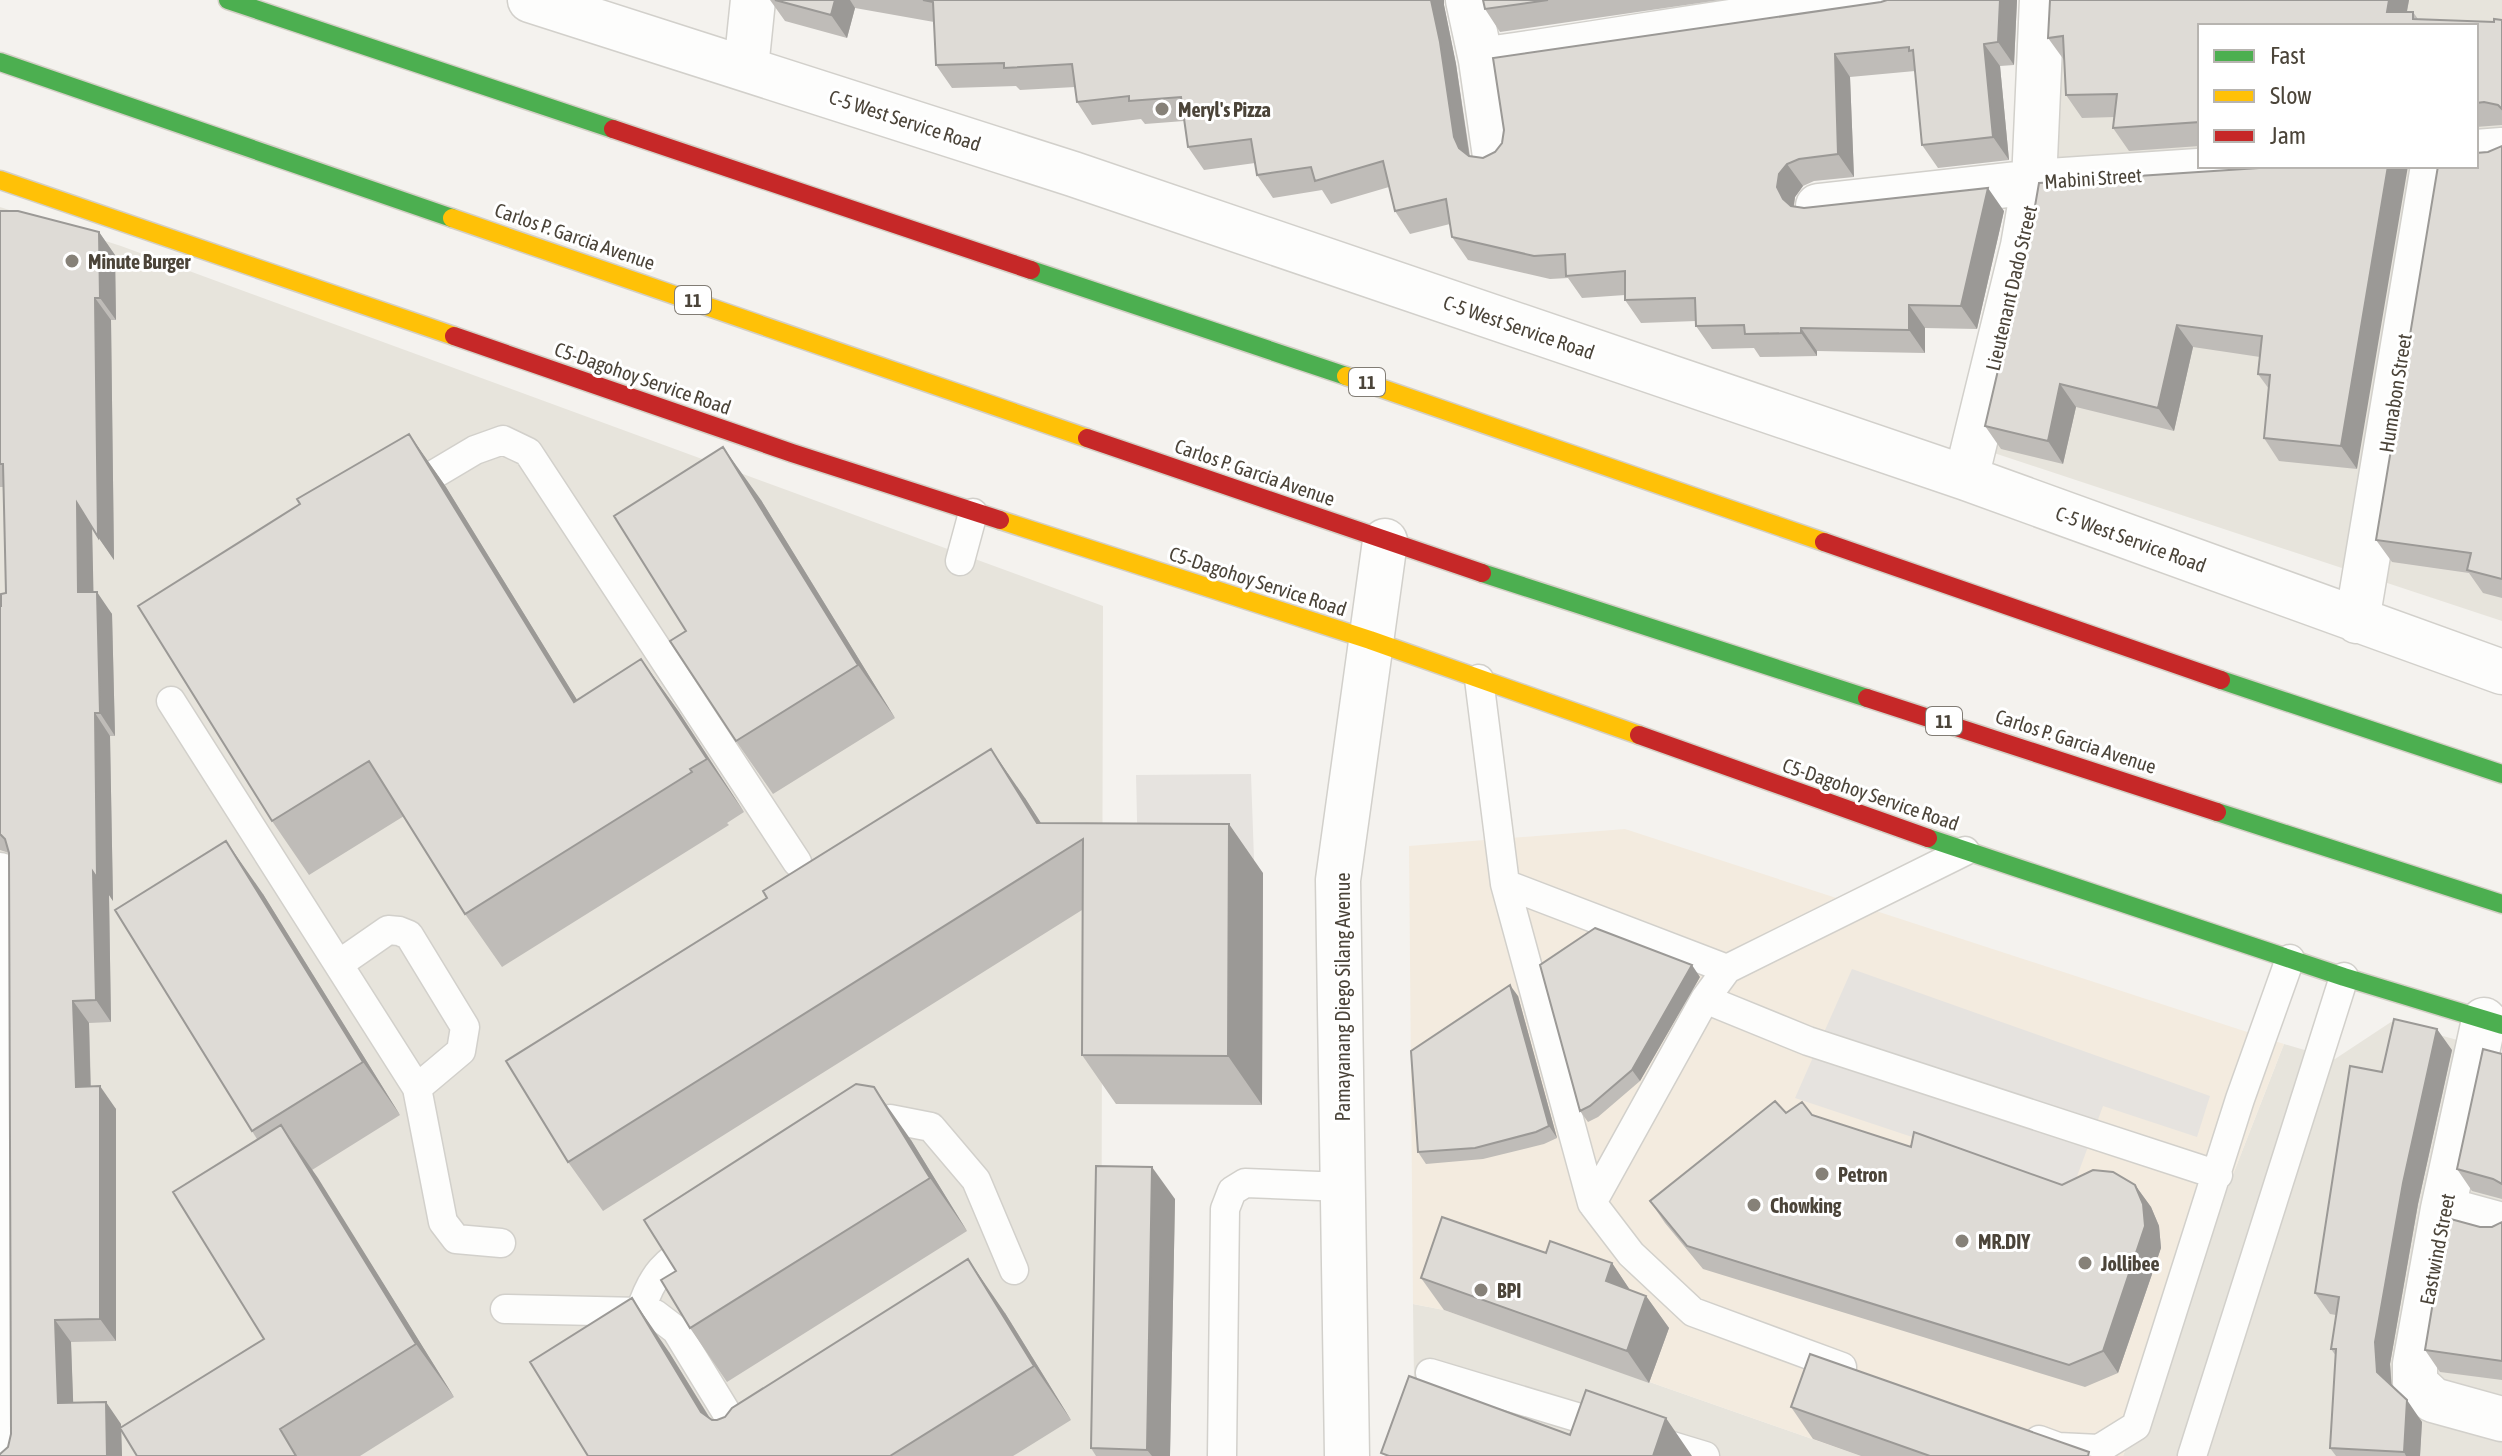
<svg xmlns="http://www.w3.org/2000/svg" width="2502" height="1456" viewBox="0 0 2502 1456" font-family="'Asap Condensed',sans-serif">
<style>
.residential{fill:#e7e4dc;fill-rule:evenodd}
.commercial{fill:#f3ebdf}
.parking{fill:#e6e3df}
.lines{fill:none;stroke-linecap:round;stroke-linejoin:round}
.lane-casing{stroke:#d2d0cb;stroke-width:31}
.street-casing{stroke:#d2d0cb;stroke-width:47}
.fast-casing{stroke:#d3cfc5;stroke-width:21}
.slow-casing{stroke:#d3cfc5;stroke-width:21}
.jam-casing{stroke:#d3cfc5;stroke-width:21}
.lane{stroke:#fdfdfc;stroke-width:28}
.street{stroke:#fdfdfc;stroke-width:44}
.fast{stroke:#4caf50;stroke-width:18}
.slow{stroke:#ffc107;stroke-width:18}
.jam{stroke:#c62828;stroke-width:18}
.wall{fill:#bfbcb8}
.shaded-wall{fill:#9b9996}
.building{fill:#dedbd6;stroke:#9b9996;stroke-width:2}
.poi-dot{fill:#868178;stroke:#fff;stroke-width:3}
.labels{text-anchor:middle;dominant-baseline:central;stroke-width:6;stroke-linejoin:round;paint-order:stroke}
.shield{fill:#fff;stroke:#817c74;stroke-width:2}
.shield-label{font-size:18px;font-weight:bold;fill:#4b4439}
.poi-label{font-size:20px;font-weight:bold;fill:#4b4439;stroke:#fff;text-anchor:start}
.street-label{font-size:20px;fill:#4b4439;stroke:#fff}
</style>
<rect width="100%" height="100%" fill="#f4f2ee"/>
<path class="residential" d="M2038,0h464v621l-520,-172zM2200,26h276v140h-276z
M0,207l121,39 982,360 -2,850h-1101z
M2391,1022l111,30v404h-379l161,-412 51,15z
M1413,1304l31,6 417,146h-446z"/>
<path class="commercial" d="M1625,829l659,215 -161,412h-262l-417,-146 -31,-6 -4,-458z"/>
<path class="parking" d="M1251,774l3,86 -116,3 -2,-88z
M1852,969l358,127 -13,41 -94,-31 -31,84 -277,-92z"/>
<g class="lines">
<g class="lane-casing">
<path id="lane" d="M406,491l69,-41 28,-10 25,12 269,410
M960,561l13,-48
M1479,679l26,205 222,85
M171,701l246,387 26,134 13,17 45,4
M1965,851l-238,118 -22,30 103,42 410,134
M1505,884l87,319 39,51 62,58 149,55
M339,964l49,-34 11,1 10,4 56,92 -4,24 -44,37
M865,1135l25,-16 41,8 45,53 38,90
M1592,1203l113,-204
M505,1309l135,3 15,2 21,16 77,126
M640,1312c14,-43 26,-49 62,-73
M1430,1373l183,55
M1652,1440l53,16
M2039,1440l19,7 41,2 37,-23 104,-327 50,-140
M1222,1456l3,-247 7,-18 13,-8 98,4
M2192,1456l152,-479"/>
</g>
<g class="street-casing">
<path id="street" d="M530,0l543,174 893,304 536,194
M1468,0l13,60 14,96
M1481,60c138,-19 275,-45 413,-60
M746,68l7,-68
M2476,152l26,-2
M1818,206l216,-24 239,-16
M1966,478l57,-232 11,-64 8,-182
M2357,621l76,-455
M0,875l2,581
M2484,1020l-41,189 -28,155v19l18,17 69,19
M2443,1209l59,16
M1347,1456l-9,-576 47,-339"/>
</g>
<g class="fast-casing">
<path id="fast" d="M228,0l385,129
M0,62l452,156
M1031,270l315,106
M1482,573l385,125
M2221,680l281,94
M2217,812l285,92
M1928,838l416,139 158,48"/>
</g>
<g class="slow-casing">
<path id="slow" d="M0,180l454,156
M452,218l635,220
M1346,376l478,166
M1000,520l370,120 269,95"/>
</g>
<g class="jam-casing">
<path id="jam" d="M613,129l418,141
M454,336l338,117 208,67
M1087,438l395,135
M1824,542l397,138
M1867,698l350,114
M1639,735l289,103"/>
</g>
<use href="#lane" class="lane"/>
<use href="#street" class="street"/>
<use href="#fast" class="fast"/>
<use href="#slow" class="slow"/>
<use href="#jam" class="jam"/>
</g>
<path class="wall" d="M770,0h674v5l12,59 14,92 13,2 404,-158h130l-3,65 -14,1 9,94 -71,8 -16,-23 -7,-74 -65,6 4,100 -40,4 -11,5 -8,11 -1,9 10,2 200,3 -27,118 -52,-1v25l-108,-2v5l-57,1 -6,-9 -42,1 -16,-23v-5l-55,2 -16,-23v-5l-43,3 -14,-20 -18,1 -82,-19 -16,-23 -2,-13 -40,10 -15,-23 -6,-24 -58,17 -9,-14 -49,8 -16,-23 -2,-12 -51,7 -16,-23 -4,-26 -39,3 -4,-5 -49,6 -15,-23 -2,-15 -55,3 -4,-4 -64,2 -16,-23 -2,-43 -79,-14 -8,30 -62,-17z
M1483,0h237l-220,32 -15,-23z
M2050,0h359l-2,12h6l5,7 76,3 8,-2v105l-26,2v-101h-276v120l-71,5 -16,-23 2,-11 -33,1 -16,-23 -2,-35 -16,-22z
M2502,146v452l-19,-5 -14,-20 -77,-11 -16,-22 112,-388z
M2259,168l98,301 -78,-8 -15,-23 5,-49 -11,-15 2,-17 -67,-10 -19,84 -98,-24 -13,57 -62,-15 -16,-23 122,-244z
M0,211l99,21 16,23 1,65h-5l3,240 -22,-32 1,64 19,22 3,122h-5l3,165 -4,-6 2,127 -22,1 2,64 25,22v232l-45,1 2,61 48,21v3l143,-88 -7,-200 -5,-8 11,-237 137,221 -88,55 142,227 -94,59h-223l-16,-26 1,26h-122l8,-9 3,-13 -2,-581 -9,-3v-244h1l5,-13 -2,-106h-4z
M409,434l37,53 131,213 64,-41 38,53 65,100 -17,11 2,2 -227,142 -37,-53 -61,-98 -95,59 -37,-54 28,-317z
M761,500l134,218 -122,76 -37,-53 -50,-110z
M1025,798l16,25 222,50 -1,232 -146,-1 -34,-49v-145l-479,301 -35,-49 199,-264z
M1700,977l-60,104 -42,36 -10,5 -8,-11z
M1518,996l39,142 -13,6 -61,15 -57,5 -8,-12z
M2452,1050l-34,154 -28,160 2,22 30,36 -2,34h-84l-6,-8 6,-92 -5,-7 5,-34 -6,-1 -15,-21 67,-221z
M2502,1054v145l-30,-8 -15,-22z
M1786,1113l26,2 99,32 151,38h73l16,22 8,19 2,22 -43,125 -33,14 -382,-118 -38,-46 -15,-22z
M911,1140l56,91 -240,151 -37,-54z
M1175,1199l-5,257h-74l-5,-8z
M2502,1222v158l-62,-8 -15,-22 55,-123h12z
M1612,1263l18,27 16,6 23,32 -20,55 -205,-73 -23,-32z
M1005,1313l66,107 -58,36h-425l81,-104 41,66 2,2h5z
M1791,1407l301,49h-231l-48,-17z"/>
<path class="shaded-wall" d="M835,0h15l5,8 -8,30 -16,-23z
M1431,0h13v5l12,59 14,96 -11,-12 -5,-11z
M2000,0h17l-3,65 -16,-23z
M2389,0h20l-5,26 -17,-14z
M1984,44l16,22 9,94 -16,-23z
M1835,54l15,23 4,100 -16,-23z
M1787,164l16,22 -8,11 -2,13 -10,-11 -6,-12 2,-13z
M2388,166h20l-51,303 -16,-23z
M1988,188l16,23 -27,118 -16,-23z
M99,232l16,23 1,65 -16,-22z
M95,298l16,22 3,240 -16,-23z
M1909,305l16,23v25l-16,-23z
M2177,325l16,22 -19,84 -16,-23z
M1801,328l16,23v5l-16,-23z
M2060,384l16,23 -13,57 -15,-23z
M409,434l37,53 165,268 -37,-53z
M723,447l38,53 134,218 -37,-53z
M77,503l15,22 2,90 -16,-23z
M97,592l15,22 3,122 -15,-23z
M641,659l38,53 65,100 -37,-53z
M95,713l15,23 3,165 -4,-6 2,127 -15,-22 -3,-128z
M991,749l34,49 35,55 -23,-30z
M1229,824l34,49 -1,232 -34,-49z
M226,841l37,53 137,221 -37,-53z
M1692,965l8,12 -60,104 -8,-11z
M1510,985l8,11 39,142 -8,-12z
M73,1001l16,22 2,86 -15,-22z
M2437,1029l15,21 -34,154 -28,160 2,29 -15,-21 -2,-30 28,-159z
M100,1086l16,23v232l-16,-22z
M874,1087l37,53 56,91 -37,-53z
M281,1125l37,53 136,219 -38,-53z
M1152,1167l23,32 -5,257h-18l-5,-6z
M2135,1185l16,22 8,19 2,22 -43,125 -15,-22z
M968,1259l37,54 66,107 -37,-54z
M1612,1263l22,33 -28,-15z
M1646,1296l23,32 -20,55 -22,-32z
M632,1298l37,54 64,104 -32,-44z
M55,1320l16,22 3,83 -16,-22z
M2407,1400l15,22 -2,34h-14l-2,-4z
M106,1402l15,22 1,32h-15z
M1666,1418l26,38h-39z"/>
<path class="building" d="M775,0h60l-4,15z
M923,0h508l9,42 14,95 5,11 10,8 14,2 12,-6 7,-9 2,-13 -11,-72 388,-56 6,-2h113l-2,42 -14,2 9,93 -71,8 -9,-95 -4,1v-4l-74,7 3,100 -39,5 -12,5 -8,10 -2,13 6,12 8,7 13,2 184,-20 -27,118 -52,-1v25l-108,-2v5l-56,1 -1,-9 -48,1 -1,-28 -70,2v-29l-59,5 -1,-22 -31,2 -82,-19 -6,-38 -51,12 -12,-50 -68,20 -4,-14 -54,8 -6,-36 -63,8 -7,-50 -52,4v-5l-52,6 -5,-38 -68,4v-5l-68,2 -3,-63z
M1483,0h65l-63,9z
M2050,0h339l-2,12h26v7l81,3v-3l8,1v89l-4,-4 -14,-3 -8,1v-77h-276v96l-87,6 4,-34 -51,1 -3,-59 -15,2z
M2502,146v433l-35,-9 4,-17 -95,-13 62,-374h38v-13l12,-1z
M2265,166h123l-47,280 -77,-8 6,-63 -12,-1 4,-38 -85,-11 -19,83 -98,-24 -12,57 -63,-15 46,-197 8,-46 50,-3 18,2 1,-4 151,-10z
M0,211h18l81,21 1,66h-5l3,239 -21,-34 1,89h19l3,121h-5l2,165 -4,-6 3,128 -23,1 3,86 24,-1v233l-45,1 3,83 48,-1 1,54h-107v-2l8,-7 3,-13 -2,-581 -4,-14 -5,-5v-228h1v-12l5,-1 -3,-129h-3z
M409,434l165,268 67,-43 66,100 -17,10 2,3 -227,142 -96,-153 -97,60 -134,-215 162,-102 -3,-5z
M723,447l135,218 -122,76 -66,-100 16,-10 -72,-115z
M991,749l46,74 192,1 -1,232 -146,-1 1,-216 -515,323 -62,-101 261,-163 -4,-7z
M226,841l137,221 -111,69 -137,-221z
M1595,928l97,37 -60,105 -42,36 -10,5 -40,-146z
M1510,985l39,141 -13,6 -61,16 -57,4 -7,-101z
M2394,1019l43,10 -34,154 -28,159 2,30 30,28 -3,52 -74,-4 6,-99h-5l8,-52 -24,-4 35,-227 32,6z
M2483,1049l19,5v130l-9,-5 -36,-10z
M856,1084l18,3 56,91 -240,150 -29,-48 15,-9 -32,-51z
M1775,1101l11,12 16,-11 10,13 99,32 3,-15 148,53 31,-15 20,2 22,13 8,19 2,22 -42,125 -34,14 -382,-119 -37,-45z
M281,1125l135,219 -136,85 16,27h-159l-17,-28 144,-89 -91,-147z
M1096,1166l56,1 -5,283 -56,-2z
M1442,1217l104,36 4,-12 62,22 -6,18 40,15 -19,55 -206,-73z
M2447,1218l33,9h12l10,-5v139l-77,-11z
M968,1259l66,107 -144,90h-302l-58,-94 102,-64 69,114 11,8h5l8,-3 7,-9z
M1810,1354l279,98 -1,4h-158l-139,-49z
M1409,1376l161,59 16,-45 80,28 -13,38h-264l-8,-3z"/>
<g class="poi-dot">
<circle cx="1162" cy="109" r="8"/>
<circle cx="72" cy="261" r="8"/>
<circle cx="1822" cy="1174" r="8"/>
<circle cx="1754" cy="1205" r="8"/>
<circle cx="1962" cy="1241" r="8"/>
<circle cx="2085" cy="1263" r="8"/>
<circle cx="1481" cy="1290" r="8"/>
</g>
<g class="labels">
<g class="shield">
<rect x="675" y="286" width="36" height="28" rx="6"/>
<rect x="1349" y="368" width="36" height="28" rx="6"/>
<rect x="1926" y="707" width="36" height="28" rx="6"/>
</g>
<g class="shield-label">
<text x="693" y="300">11</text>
<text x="1367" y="382">11</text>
<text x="1944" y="721">11</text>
</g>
<g class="poi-label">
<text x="1178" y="109">Meryl's Pizza</text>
<text x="88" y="261">Minute Burger</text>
<text x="1838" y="1174">Petron</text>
<text x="1770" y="1205">Chowking</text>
<text x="1978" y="1241">MR.DIY</text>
<text x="2101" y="1263">Jollibee</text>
<text x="1497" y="1290">BPI</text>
</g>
<g class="street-label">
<text transform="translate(905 120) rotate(18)">C-5 West Service Road</text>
<text transform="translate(2093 178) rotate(-4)">Mabini Street</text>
<text transform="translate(575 236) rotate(19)">Carlos P. Garcia Avenue</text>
<text transform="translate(2011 288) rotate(-77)">Lieutenant Dado Street</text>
<text transform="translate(1519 327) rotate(19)">C-5 West Service Road</text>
<text transform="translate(643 378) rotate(19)">C5-Dagohoy Service Road</text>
<text transform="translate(2395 393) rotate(-81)">Humabon Street</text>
<text transform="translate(1255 472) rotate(19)">Carlos P. Garcia Avenue</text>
<text transform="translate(2131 539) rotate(20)">C-5 West Service Road</text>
<text transform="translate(1258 581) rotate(18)">C5-Dagohoy Service Road</text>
<text transform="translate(2076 741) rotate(18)">Carlos P. Garcia Avenue</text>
<text transform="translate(1871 794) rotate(19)">C5-Dagohoy Service Road</text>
<text transform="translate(1342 997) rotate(-90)">Pamayanang Diego Silang Avenue</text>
<text transform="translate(2437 1249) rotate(-79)">Eastwind Street</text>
</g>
</g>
<rect x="2198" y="24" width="280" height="144" fill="#ffffff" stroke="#b7b4b0" stroke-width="2"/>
<rect x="2214" y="50" width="40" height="12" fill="#4caf50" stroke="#b7b4b0" stroke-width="2"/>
<text x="2270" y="64" font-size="24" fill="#4b4439">Fast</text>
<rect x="2214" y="90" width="40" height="12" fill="#ffc107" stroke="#b7b4b0" stroke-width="2"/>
<text x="2270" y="104" font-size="24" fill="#4b4439">Slow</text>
<rect x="2214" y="130" width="40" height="12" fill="#c62828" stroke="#b7b4b0" stroke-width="2"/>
<text x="2270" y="144" font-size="24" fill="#4b4439">Jam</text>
</svg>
